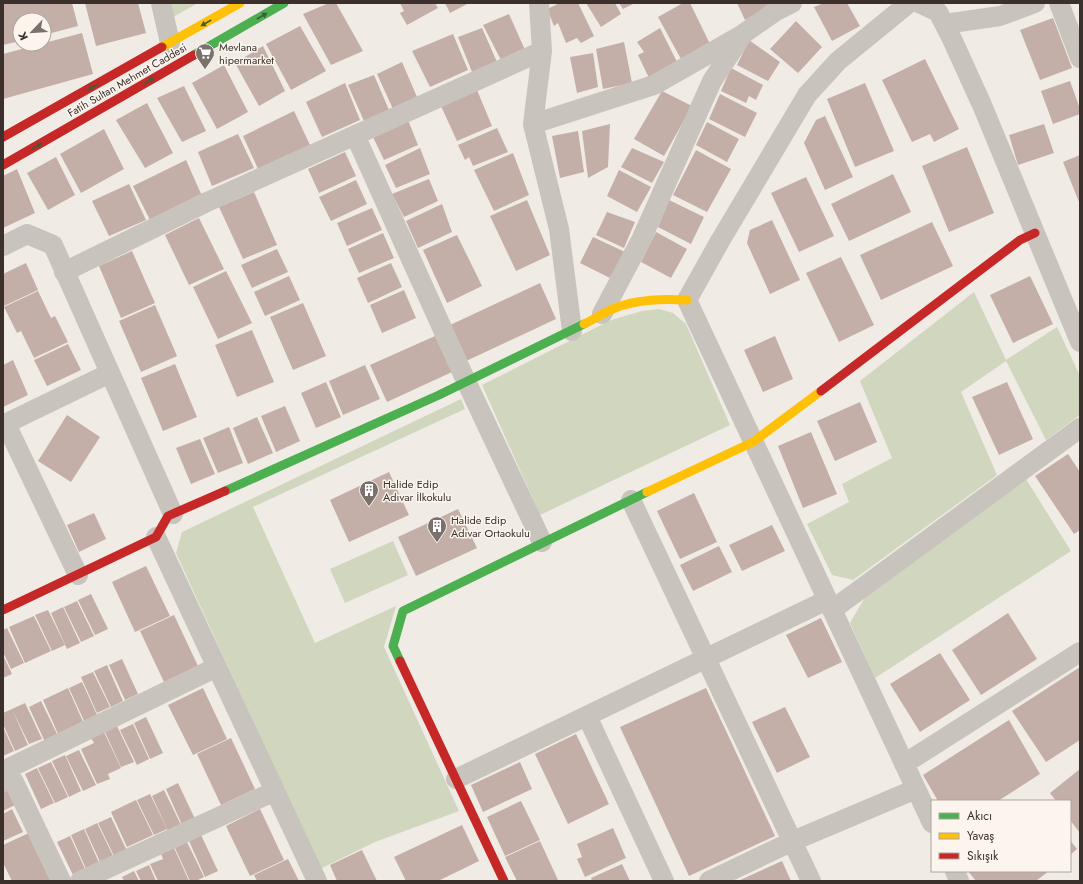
<svg xmlns="http://www.w3.org/2000/svg" width="1083" height="884" viewBox="0 0 1083 884" font-family="Jost,sans-serif">
<style>
.green{fill:#d1d6bf}
.building{fill:#c3afa7}
.lines{fill:none;stroke-linecap:round;stroke-linejoin:round}
.street{stroke:#c9c3be;stroke-width:20}
.fast{stroke:#4caf50;stroke-width:9}
.slow{stroke:#ffc107;stroke-width:9}
.jam{stroke:#c62828;stroke-width:9}
.oneway{fill:#415c38}
.labels{text-anchor:middle;dominant-baseline:central;stroke-width:3;stroke-linejoin:round;paint-order:stroke}
.poi-label{font-size:11px;fill:#3b302b;stroke:#fbf5ee;text-anchor:start}
.street-label{font-size:11px;fill:#3b302b;stroke:#fbf5ee}
</style>
<rect width="100%" height="100%" fill="#f0ebe5"/>
<path class="green" d="M170,3h28l-25,14z
M974,292l32,68 51,-33 23,49v39l-34,25 -40,-79 -45,31 36,83 -144,105 -21,-5 -25,-51 42,-22 -7,-18 50,-26 -32,-77z
M659,309l14,4 13,11 44,101 -190,90 -58,-130 129,-65 31,-9z
M461,399l4,10 -212,98 62,136 81,-37 -12,41 75,164 -84,31 -55,27 -144,-316 6,-21z
M1026,479l45,72 -196,127 -25,-55 15,-26z
M393,541l15,34 -63,28 -15,-34z"/>
<path class="building" d="M3,3h69l6,23 -34,9v-15h-24v21l-17,4z
M85,3h53l8,30 -50,13z
M329,3h7l27,48 -32,14 -28,-51z
M400,3h35l3,5 -31,17 -7,-12 4,-2z
M445,3h24l-19,10z
M560,3h18l16,33 -13,7 -4,-5 -11,5 -8,-20 -4,3 -7,-17z
M586,3h29l6,11 -20,13z
M619,3h16l-12,6z
M683,3h7l20,41 -29,15 -23,-42z
M737,3h41l-33,17z
M824,3h23l13,23 -28,15 -18,-34z
M509,14l16,36 -24,10 -18,-35z
M1053,18l19,50 -32,12 -20,-50z
M796,21l26,26 -24,26 -28,-24z
M300,26l26,45 -35,19 -25,-46z
M482,28l15,34 -25,10 -14,-35z
M660,28l18,36 -29,14 -11,-23 6,-3 -7,-10z
M82,33l11,41 -90,25v-45z
M453,34l15,36 -38,17 -18,-36z
M749,40l31,22 -12,19 -31,-16z
M624,42l8,41 -29,6 -7,-40z
M263,46l22,45 -26,15 -24,-43z
M593,53l5,34 -21,6 -7,-36z
M925,59l34,70 -25,13 -4,-8 -18,8 -30,-62z
M402,62l15,35 -24,12 -16,-35z
M224,65l24,47 -31,17 -25,-46z
M731,68l32,17 -7,15 -7,-4 -3,7 -25,-12z
M374,75l15,35 -25,11 -16,-36z
M1070,81l10,28v5l-27,10 -12,-33z
M345,83l15,37 -38,17 -16,-35z
M865,83l29,68 -39,16 -28,-68z
M184,86l22,45 -24,11 -25,-44z
M477,90l15,36 -35,15 -16,-35z
M662,91l30,15 -28,50 -30,-17z
M720,94l37,19 -12,24 -36,-18z
M147,103l26,50 -28,15 -29,-48z
M294,111l16,34 -52,24 -15,-33z
M825,116l28,61 -28,13 -21,-47 12,-23z
M408,120l10,25 -34,15 -11,-23z
M707,122l32,17 -12,23 -31,-17z
M610,124l-2,43 -20,11 -6,-47z
M1044,124l10,29 -36,12 -9,-30z
M497,128l11,24 -35,14 -4,-9 -4,3 -7,-15z
M104,129l20,40 -43,24 -21,-39z
M578,131l6,41 -24,6 -8,-42z
M238,134l16,34 -42,18 -14,-34z
M967,147l27,66 -45,19 -27,-66z
M420,148l10,26 -34,14 -11,-23z
M632,148l32,14 -12,21 -31,-16z
M696,150l35,19 -24,43 -34,-17z
M345,152l11,24 -37,17 -11,-24z
M513,153l16,42 -35,16 -20,-41z
M1080,155v47h-1l-16,-40z
M56,157l19,38 -27,15 -21,-37z
M186,160l16,36 -52,24 -17,-34z
M17,169l18,44 -32,15v-52z
M619,170l32,17 -14,25 -30,-16z
M893,174l18,38 -62,29 -18,-37z
M806,177l28,59 -35,16 -28,-59z
M429,179l9,22 -34,16 -12,-23z
M356,180l11,24 -36,17 -12,-24z
M129,184l17,36 -37,16 -17,-35z
M254,192l23,53 -34,14 -24,-52z
M527,200l23,55 -34,16 -26,-55z
M669,200l35,17 -13,27 -33,-17z
M442,204l10,28 -34,16 -12,-27z
M372,208l10,22 -35,16 -10,-23z
M607,212l28,10 -11,26 -28,-13z
M199,218l25,51 -35,16 -24,-50z
M772,220l28,60 -30,14 -23,-51 3,-13z
M932,222l21,44 -72,34 -21,-45z
M656,232l31,17 -16,29 -30,-16z
M383,233l11,25 -35,15 -11,-24z
M457,235l25,51 -35,17 -24,-53z
M593,237l32,15 -15,26 -30,-15z
M277,249l11,23 -36,16 -11,-23z
M132,251l23,52 -34,15 -22,-52z
M841,257l33,68 -35,17 -33,-69z
M26,263l12,27 -34,16 -1,-32z
M391,263l11,24 -34,16 -11,-25z
M226,271l26,52 -34,16 -25,-52z
M289,276l11,24 -35,16 -11,-24z
M1030,276l23,48 -40,19 -23,-48z
M540,283l16,36 -92,43 -16,-36z
M404,290l12,28 -34,15 -12,-28z
M38,291l13,27 4,-2 13,26 -34,16 -13,-27 -4,2 -13,-26z
M303,303l23,53 -33,14 -23,-53z
M155,305l22,51 -36,16 -22,-51z
M252,330l22,52 -37,15 -22,-52z
M435,336l17,36 -65,30 -17,-37z
M775,336l18,43 -30,13 -19,-42z
M68,344l13,26 -34,16 -13,-26z
M13,360l15,35 -25,12v-42z
M175,364l22,53 -34,14 -22,-53z
M365,365l15,34 -37,16 -14,-34z
M326,382l15,35 -25,11 -15,-35z
M1007,382l26,57 -34,16 -27,-58z
M860,402l17,40 -42,19 -18,-40z
M285,406l15,35 -24,11 -15,-36z
M67,415l33,22 -29,45 -33,-21z
M257,417l16,36 -25,11 -15,-36z
M229,427l14,36 -25,10 -15,-35z
M811,432l26,62 -34,14 -25,-62z
M200,439l15,35 -24,10 -15,-36z
M1068,454l12,18v58l-6,4 -39,-58z
M389,472l20,43 -60,27 -19,-42z
M694,493l23,49 -37,17 -23,-48z
M458,509l19,39 -61,28 -18,-39z
M94,513l12,26 -27,13 -12,-27z
M772,525l13,26 -43,20 -13,-26z
M719,546l13,26 -39,19 -13,-26z
M146,566l24,50 -35,16 -23,-50z
M91,594l17,35 -13,6 -17,-35z
M77,601l17,35 -13,6 -17,-35z
M63,607l17,36 -13,6 -16,-36z
M48,610l17,35 -13,6 -17,-36z
M1008,613l29,46 -56,36 -29,-45z
M174,615l24,51 -34,16 -24,-51z
M34,616l17,35 -26,12 -16,-36z
M821,618l21,44 -34,16 -22,-43z
M7,628l17,35 -13,6 -8,-17v-22z
M940,653l30,47 -50,32 -30,-48z
M3,655l9,19 -9,4z
M122,659l16,35 -13,6 -16,-35z
M107,665l16,36 -12,6 -17,-36z
M1080,667v73l-34,22 -34,-51z
M93,672l17,35 -13,6 -16,-36z
M82,682l16,35 -13,6 -16,-35z
M68,688l16,36 -25,12 -16,-36z
M203,688l24,51 -34,16 -25,-50z
M706,688l69,148 -86,40 -69,-149z
M41,701l17,35 -13,6 -16,-35z
M25,703l17,36 -13,5 -17,-35z
M785,707l25,50 -33,16 -25,-51z
M12,709l16,36 -13,6 -12,-27v-11z
M146,717l17,36 -13,6 -16,-36z
M1009,720l31,54 -42,27h-60l-15,-26z
M133,724l16,35 -12,6 -17,-35z
M117,726l17,36 -13,5 -16,-35z
M3,727l11,24 -11,5z
M104,732l17,36 -13,6 2,5 -13,5 -16,-35 13,-6 -3,-5z
M576,734l33,70 -41,20 -33,-70z
M231,738l24,51 -34,16 -24,-51z
M79,750l17,35 -13,6 -17,-35z
M65,755l16,36 -12,6 -17,-36z
M51,762l17,35 -13,6 -17,-35z
M520,762l12,27 -49,23 -12,-27z
M37,768l17,35 -13,6 -16,-35z
M1080,769v64l-10,-13v-19h-14l-6,-8z
M178,783l17,36 -13,6 -16,-36z
M8,790l7,15 -12,6v-19z
M164,790l17,35 -13,6 -16,-35z
M150,794l17,35 -13,6 -17,-35z
M136,800l17,35 -26,12 -16,-35z
M521,801l19,39 -35,16 -18,-39z
M12,809l11,23 -20,9v-27z
M260,809l24,51 -34,16 -24,-50z
M111,817l17,36 -13,5 -17,-35z
M97,823l17,35 -13,6 -16,-35z
M462,825l17,36 -41,20h-32l-12,-24z
M613,828l13,30 -41,19 -8,-18 5,-2 -5,-13z
M84,829l16,36 -13,6 -16,-36z
M29,833l22,48h-39l-9,-18v-18z
M201,835l17,36 -13,6 -16,-36z
M70,836l16,35 -12,6 -17,-35z
M1070,840l7,9 -7,6z
M540,841l18,39 -41,1 -12,-24z
M187,842l17,35 -8,4h-6l-15,-33z
M174,848l15,33h-31l-8,-17 13,-5 -2,-5z
M362,850l15,31h-40l-7,-16z
M288,859l11,22h-42l-3,-6z
M782,861l9,20h-53z
M622,864l8,17h-38l-1,-3z
M149,865l7,16h-15l-5,-10z
M134,871l5,10h-15l-2,-4z
M968,871h81l-13,10h-60z"/>
<g class="lines">
<path class="street" d="M161,3l9,40
M539,3l3,48 -9,73 26,105 13,102
M909,3l-71,58 -31,34 -87,146 -33,59 245,523
M919,3l19,9 14,27 30,66 98,237
M1059,3l21,55
M945,24l55,-8 35,-13
M533,124l121,-39 86,-49
M355,135l111,246 76,161
M3,246l24,-12 26,11 120,269
M64,272l143,-70 335,-151
M602,314l39,-74 71,-159 31,-47 33,-23 16,-8
M6,424l72,151
M3,425l107,-52
M631,500l180,381
M156,537l161,344
M832,610l248,-182
M587,716l77,165
M904,764l176,-112
M3,771l214,-104
M456,779l371,-179
M3,781l11,1 47,99
M955,871l4,10
M80,881l195,-90
M709,881l84,-40 123,-52"/>
<path class="fast" d="M194,55l90,-52
M225,491l214,-96 145,-71
M400,661l-7,-15 10,-35 244,-119"/>
<path class="slow" d="M162,47l78,-44
M584,324c11,-5 20,-12 31,-16 23,-9 48,-9 72,-8
M647,492l106,-50 68,-51"/>
<path class="jam" d="M3,137l159,-90
M3,165l191,-110
M821,391l199,-151 15,-7
M3,610l153,-73 12,-21 57,-25
M400,661l104,220"/>
</g>
<defs><path id="oneway-solid" d="M-6-.8H1V-3.2L6.5 0L1 3.2V.8H-6Z"/></defs>
<g class="oneway">
<use href="#oneway-solid" transform="translate(262 16) rotate(-30)"/>
<use href="#oneway-solid" transform="translate(206 23) rotate(150)"/>
<use href="#oneway-solid" transform="translate(149 81) rotate(-30)"/>
<use href="#oneway-solid" transform="translate(93 87) rotate(151)"/>
<use href="#oneway-solid" transform="translate(37 146) rotate(-30)"/>
</g>
<defs>
<g id="supermarket-pin" transform="scale(1)"><path d="M0 17L-7.5 6A9.5 9.5 0 1 1 7.5 6Z" fill="#7a716c" stroke="#fbf5ee"/><path d="M-6-5.5h2.5l.6 2H6L4.5 2H-2.5L-4.4-4H-6ZM-1.5 3.2a1.3 1.3 0 1 0 .1 0ZM3 3.2a1.3 1.3 0 1 0 .1 0Z" fill="#fff"/></g>
<g id="building-pin" transform="scale(1)"><path d="M0 17L-7.5 6A9.5 9.5 0 1 1 7.5 6Z" fill="#7a716c" stroke="#fbf5ee"/><path d="M-4-6H4V6H1V3H-1V6H-4ZM-2.5-4.3h1.7v1.8h-1.7ZM.8-4.3h1.7v1.8H.8ZM-2.5-1h1.7V.8h-1.7ZM.8-1h1.7V.8H.8Z" fill="#fff"/></g>
</defs>
<g fill-rule="evenodd">
<use href="#supermarket-pin" x="205" y="53"/>
<use href="#building-pin" x="369" y="490"/>
<use href="#building-pin" x="437" y="526"/>
</g>
<g class="labels">
<g class="poi-label">
<text x="219" y="47">Mevlana<tspan x="219" dy="13">hipermarket</tspan></text>
<text x="383" y="484">Halide Edip<tspan x="383" dy="13">Adıvar İlkokulu</tspan></text>
<text x="451" y="520">Halide Edip<tspan x="451" dy="13">Adıvar Ortaokulu</tspan></text>
</g>
<g class="street-label">
<text transform="translate(127 80) rotate(-30)">Fatih Sultan Mehmet Caddesi</text>
</g>
</g>
<rect width="1083" height="884" fill="none" stroke="#3b302b" stroke-width="8"/>
<rect x="931" y="800" width="140" height="72" fill="#fbf5ee" stroke="#aea6a0"/>
<rect x="939" y="813" width="20" height="6" fill="#4caf50" stroke="#aea6a0"/>
<text x="967" y="820" font-size="12" fill="#3b302b">Akıcı</text>
<rect x="939" y="833" width="20" height="6" fill="#ffc107" stroke="#aea6a0"/>
<text x="967" y="840" font-size="12" fill="#3b302b">Yavaş</text>
<rect x="939" y="853" width="20" height="6" fill="#c62828" stroke="#aea6a0"/>
<text x="967" y="860" font-size="12" fill="#3b302b">Sıkışık</text>
<g transform="translate(32 32) rotate(245)"><circle r="19" fill="#fbf5ee" stroke="#aea6a0"/>
<path d="M0-3L7 15L0 10L-7 15Z" fill="#7a716c"/>
<text y="-6" font-size="11" font-weight="bold" text-anchor="middle" fill="#3b302b">K</text>
</g>
</svg>
